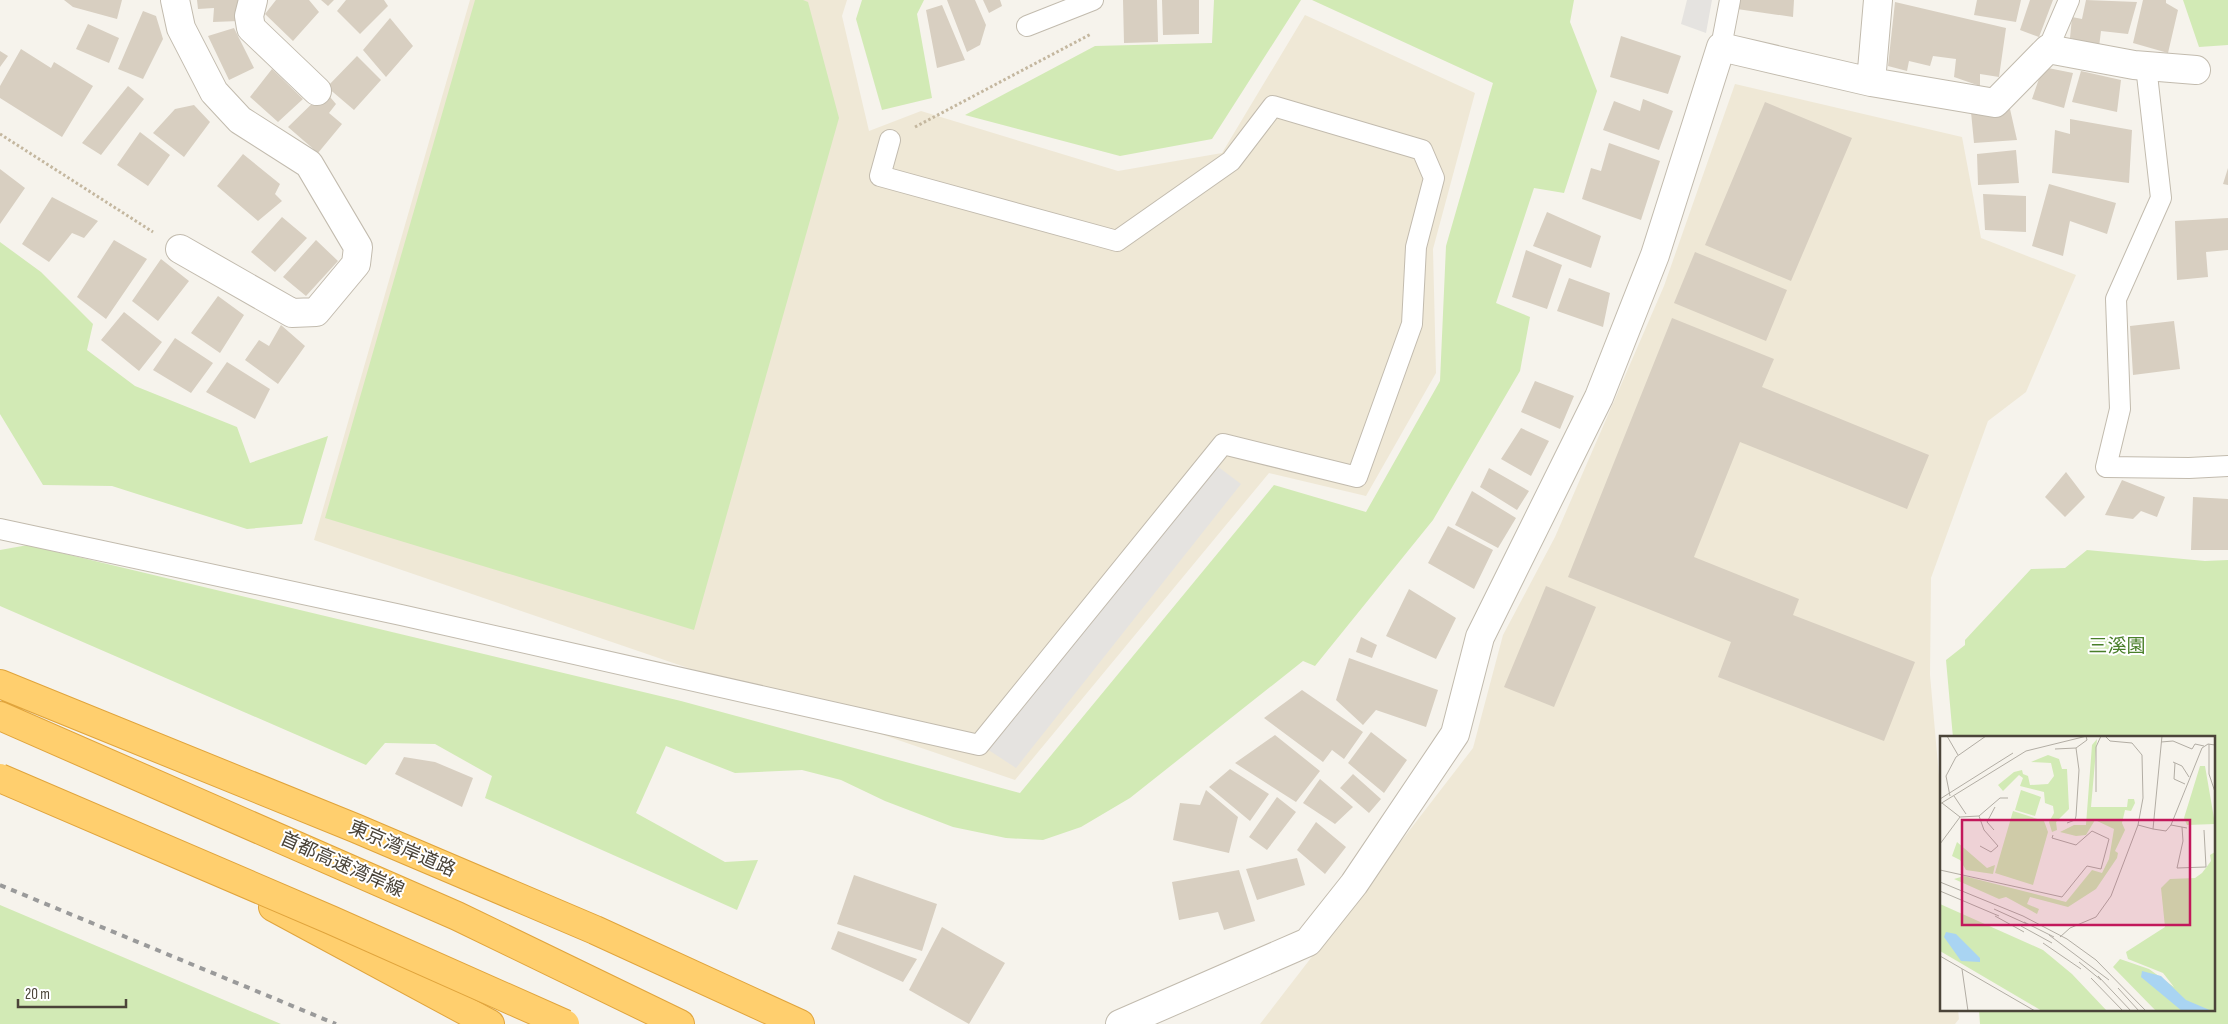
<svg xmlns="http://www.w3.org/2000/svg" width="2228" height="1024" viewBox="0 0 2228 1024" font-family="'Sofia Sans Condensed','Noto Sans JP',sans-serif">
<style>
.education{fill:#efe8d6}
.green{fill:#d2eab5}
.parking{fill:#e5e3e0}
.building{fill:#d8cfc1}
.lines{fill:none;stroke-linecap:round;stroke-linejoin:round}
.lane-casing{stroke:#c2bbae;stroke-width:22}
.street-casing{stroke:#c2bbae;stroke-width:30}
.highway-casing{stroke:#e0a43c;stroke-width:30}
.path{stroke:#c4b79f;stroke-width:3;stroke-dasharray:2.5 2.5;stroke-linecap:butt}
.lane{stroke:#fff;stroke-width:20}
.street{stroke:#fff;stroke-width:28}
.highway{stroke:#ffcf6e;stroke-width:28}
.rail{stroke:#9a9a9a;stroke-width:4;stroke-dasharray:6 6;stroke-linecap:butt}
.highway-bridge-casing{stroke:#e0a43c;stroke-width:30;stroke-linecap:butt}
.highway-bridge{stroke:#ffcf6e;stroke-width:28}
.labels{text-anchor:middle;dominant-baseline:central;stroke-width:4;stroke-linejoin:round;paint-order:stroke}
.park-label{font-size:19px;fill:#4a7f2a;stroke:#fff}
.street-label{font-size:19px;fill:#4b4439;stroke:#fff}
.inset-road{fill:none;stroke:#b2ada4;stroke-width:1}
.view{fill:#c2185b;fill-opacity:0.15;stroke:#c2185b;stroke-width:2.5}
.inset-edge{fill:none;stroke:#4b4439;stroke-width:2.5}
</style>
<rect width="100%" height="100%" fill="#f6f3ec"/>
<path class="education" d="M470,0h377l-5,16 27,115 52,-20 197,60 104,-18 83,-138 170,78 -42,156 3,124 -70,123 -97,-23 -254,307 -701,-240z
M1735,84l227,53 19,101 95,37 -50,117 -38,29 -57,157 -1,97 12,135v200h16l1,9 -4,5h-695l213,-276 30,-113 52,-98 109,-251z"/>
<path class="green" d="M475,0h328l5,2 31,116 -145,512 -369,-112z
M862,0h62l-7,14 15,84 -50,12 -26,-91z
M1214,0h87l-89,139 -92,17 -155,-41 130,-69 117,-3z
M1312,0h262l-4,22 27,69 -33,102 -30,-5 -38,115 34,14 -10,54 -87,149 -118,146 -12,-5 -173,137 -49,29 -38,13 -37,-2 -53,-11 -68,-26 -44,-21 -39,-10 -67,3 -69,-27 -30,67 89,49 33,-2 -21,50 -252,-112 7,-22 -57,-32 -50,-1 -19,22 -366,-159v-56l28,-5 653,156 339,92 254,-308 92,27 74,-131 6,-135 47,-163z
M2183,0h45v45l-29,2z
M0,242l41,30 52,52 -6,26 48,36 102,41 13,36 78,-27 -26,88 -55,5 -135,-43 -69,-1 -43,-71z
M2087,550l118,11 23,-1v464h-248l-1,-14h235v-272h-261l-7,-78 19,-15v-5l66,-71 34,-1z
M0,905l281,119h-281z"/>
<path class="parking" d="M1687,0h25l-6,33 -25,-9z
M1217,466l24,18 -225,284 -29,-19z"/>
<path class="building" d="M64,0h58l-5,19 -44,-12z
M197,0h42v21l-26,1 1,-14 -16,1z
M276,0h33l10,12 -26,29 -28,-27z
M321,0h13l-6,6z
M346,0h38l4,6 -28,28 -23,-23z
M947,0h28l11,25 -6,20 -13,7z
M983,0h17l2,6 -13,7z
M1123,0h34l1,42 -34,1z
M1162,0h37v34l-36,1z
M1738,0h56l-1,17 -56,-8z
M1977,0h44l-5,22 -42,-7z
M2030,0h23l-14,37 -19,-7z
M2086,0l51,2 -9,32 -27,-3 -2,16 -29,-9 2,-21 10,2z
M2143,0h23v3l12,7 -10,43 -35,-10z
M1895,2l111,26 -7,49 -19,-3v12l-26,-9 2,-18 -23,-3 -3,10 -21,-5 -2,10 -19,-5z
M942,5l23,55 -28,8 -11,-58z
M143,11l13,5 7,23 -20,40 -25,-10z
M390,18l23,28 -27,31 -23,-27z
M88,24l31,14 -10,25 -33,-14z
M234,28l20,40 -25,12 -21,-44z
M1621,36l60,20 -13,38 -58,-17z
M21,49l30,19 3,-6 39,24 -31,51 -62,-39v-12z
M0,51l8,5 -8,11z
M357,56l24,24 -27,30 -27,-23z
M2043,67l30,6 -9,35 -32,-9z
M272,69l31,30 -25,23 -28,-25z
M2081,71l40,9 -4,32 -45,-10z
M128,86l16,13 -43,56 -19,-12z
M325,91l11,13 -7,9 13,11 -24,29 -30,-26z
M1643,99l30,12 -14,39 -56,-20 11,-29 26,10z
M1765,102l87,36 -61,143 -86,-36z
M194,105l16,17 -26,35 -31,-24 22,-24z
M2010,109l7,31 -43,3 -3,-31z
M2070,119l62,11 -3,53 -77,-10 3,-43 15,4z
M140,132l30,23 -22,31 -31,-21z
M1609,143l51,18 -19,59 -59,-21 9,-31 10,3z
M2016,150l3,33 -41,2 -1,-31z
M243,154l37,30 -5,10 7,7 -24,20 -41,-35z
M2228,168v17l-5,-1z
M0,169l25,19 -25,36z
M2049,184l67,19 -9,31 -37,-13 -7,35 -31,-10z
M1983,194l43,2v36l-41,-2z
M52,197l46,24 -14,17 -12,-5 -23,29 -27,-18z
M1547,212l54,24 -10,32 -58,-22z
M282,217l25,21 -32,34 -24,-20z
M2228,218v32l-22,2 2,25 -31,3 -2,-59z
M114,240l33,19 -41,60 -29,-22z
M316,240l22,21 -32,35 -23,-19z
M1526,250l36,15 -15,44 -35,-12z
M1695,252l92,38 -21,51 -92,-38z
M161,259l28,22 -31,40 -26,-20z
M1569,278l41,15 -7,34 -46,-16z
M218,296l26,19 -24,38 -29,-20z
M124,312l38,30 -23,29 -38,-31z
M1672,318l102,41 -12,28 167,68 -22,54 -167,-67 -46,115 105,42 -6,16 122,47 -31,79 -166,-64 13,-35 -163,-65z
M2174,321l6,48 -47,6 -3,-49z
M281,325l24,21 -27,38 -33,-24 14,-20 10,6z
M175,338l38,25 -22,30 -38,-23z
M227,362l43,27 -15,30 -49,-27z
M1535,381l39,15 -14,33 -39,-17z
M1521,428l28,13 -18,35 -30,-17z
M1489,468l40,23 -12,19 -37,-23z
M2066,472l19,25 -20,20 -20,-20z
M2122,480l43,17 -8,20 -16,-6 -8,8 -28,-4z
M1472,491l44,27 -18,30 -43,-23z
M2193,497l35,2v51h-37z
M1448,526l45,24 -19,39 -46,-26z
M1546,586l50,21 -42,100 -50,-20z
M1409,589l47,29 -20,41 -50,-23z
M1361,637l16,8 -5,13 -16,-6z
M1349,658l89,32 -12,37 -50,-17 -13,15 -27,-25z
M1302,690l61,42 -19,27 -12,-9 -9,12 -59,-44z
M1371,732l36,28 -23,33 -36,-30z
M1275,735l45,36 -24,31 -61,-39z
M404,757l31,5 38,16 -11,29 -67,-33z
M1230,769l39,25 -19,27 -41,-34z
M1353,774l28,25 -12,14 -29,-25z
M1320,779l33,28 -18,17 -32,-21z
M1206,790l32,27 -9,36 -56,-13 7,-37 20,2z
M1277,797l19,15 -29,38 -18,-13z
M1316,822l30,25 -21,27 -28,-24z
M1297,858l8,27 -48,15 -11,-31z
M1239,870l16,51 -31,9 -6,-18 -39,8 -7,-38z
M854,875l83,29 -15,47 -85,-27z
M942,927l63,36 -36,61 -60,-34z
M838,931l79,28 -14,23 -72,-33z"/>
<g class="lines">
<g class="lane-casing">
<path id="lane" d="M1027,26l66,-26
M1721,47l9,-47
M2048,49l21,-49
M2146,66l15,132 -45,101 4,110 -14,58 83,1 39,-2
M0,529l401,86 578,130 244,-301 134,33 55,-153 4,-77 18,-69 -12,-28 -149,-44 -42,55 -114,80 -237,-65 10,-36"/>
</g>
<g class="street-casing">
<path id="street" d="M175,0l6,28 33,64 26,28 69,44 49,83 -2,17 -40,48 -24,1 -112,-64
M253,0l-4,16 2,12 66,63
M1871,82l124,21 53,-54 86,16 62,5
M1120,1024l188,-82 46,-58 101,-150 25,-97 119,-240 56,-142 66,-208 150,35 7,-82"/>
</g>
<g class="highway-casing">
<path id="highway" d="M0,684l355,144 240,102 205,94
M0,716l457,200 223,108
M273,907l217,117"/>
</g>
<path class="path" d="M915,127l176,-93
M0,134l153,98"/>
<use href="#lane" class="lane"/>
<use href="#street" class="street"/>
<use href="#highway" class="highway"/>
<path class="rail" d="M0,885l336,139"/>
<g class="highway-bridge-casing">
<path id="highway-bridge" d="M0,778l331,142 234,104"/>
</g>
<use href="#highway-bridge" class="highway-bridge"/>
</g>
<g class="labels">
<g class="park-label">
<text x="2117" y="646">三溪園</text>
</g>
<g class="street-label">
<text transform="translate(402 849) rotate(23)">東京湾岸道路</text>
<text transform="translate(342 865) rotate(24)">首都高速湾岸線</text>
</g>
</g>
<g transform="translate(1940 736)">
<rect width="275" height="275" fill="#f6f3ec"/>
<path d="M157,3l-6,68h36l1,-8h6l1,4 -4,8 -6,-1 -3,13 3,7 -10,21 3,2 -1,5 -21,31 -28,18 -38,-10 -3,7 12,5 -2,5 -31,-17 -7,2 -45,-20 10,-3 102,26 26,-32 10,3 7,-14 5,-30 -19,-9 -9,15 -10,1 -16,-4 14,-7h12l6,-80zM108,19l11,4 3,10h5l2,40 -13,13 1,8 -5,2 -3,-10 5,-9 -1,-7 -8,-3 -1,-11 -24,-6 3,-8 -4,-3 -16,16 -5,-6 16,-13 8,-2 1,4 5,2 2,9 18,-1 6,-8 -3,-13 -20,-1zM260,30h5l10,58 -28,1 -3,-7zM81,54l20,7 -6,19 -20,-6zM73,75l31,10 4,11 -15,53 -38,-12zM17,106l30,26 8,-3 -2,9 -27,-4 -6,-10 -8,-4zM275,116v159h-59l-43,-44 7,-8 29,10 25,18 -11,-14 -35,-14 -2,-7 39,-25 -4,-39 9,-9 25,-1 7,-5 9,-12 -1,-6zM0,168l103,46 29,24 35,37h-65l-102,-60z" fill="#d2eab5"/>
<path d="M6,196l10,2 24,24v4l-19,-1 -17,-24zM202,235l19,5 25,24 26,11h-30l-41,-34z" fill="#a9d4f2"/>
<path class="inset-road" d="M7,0l11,19M165,0l5,5 22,2 10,12 1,43 -5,27M221,6l12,-1 19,8 3,-5 9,2M269,8v30l6,18M115,13l21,-1 11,-8 -1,-4M233,26l9,4 7,11M235,27l-1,16 11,5M156,56v-45l5,-11M10,60l-4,-20 10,-19 30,-21M14,60l12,18M0,63l73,-46M2,67l18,14M0,68l86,-53 61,-15M39,80l5,14 14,16 -7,6 -11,-6M127,87l8,-3 1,-4 3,-46 -3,-22M231,89l31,-77 6,-4 7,1M242,91l1,14 -6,27 29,-1 -2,-37M213,93l13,2 5,-6 16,3M54,94l-7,-8 8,-15M0,108l20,-27 19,-1 21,-18h8M0,134l122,27 25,-31 14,3 8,-30 -17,-8 -16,14 -24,-7 1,-3M0,146l83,34 44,23 29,21 50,51M0,155l59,25M54,173l33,15M55,180l29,16M84,186l30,15M81,190l31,17M109,199l60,45M120,201l10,-9 26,-11 15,-21 27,-71 15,4 9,-93M103,207l38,26M0,220l95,55M139,226l22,18M22,233l6,42M158,240l33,35M151,242l32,33M178,252l21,23"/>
<path class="view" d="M22,84h228v105h-228z"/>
<rect width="275" height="275" class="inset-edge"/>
</g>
<path d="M18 999v8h108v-8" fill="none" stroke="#4b4439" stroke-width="2.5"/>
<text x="25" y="999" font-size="15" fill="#4b4439" stroke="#ffffff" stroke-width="4" paint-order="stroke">20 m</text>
</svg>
